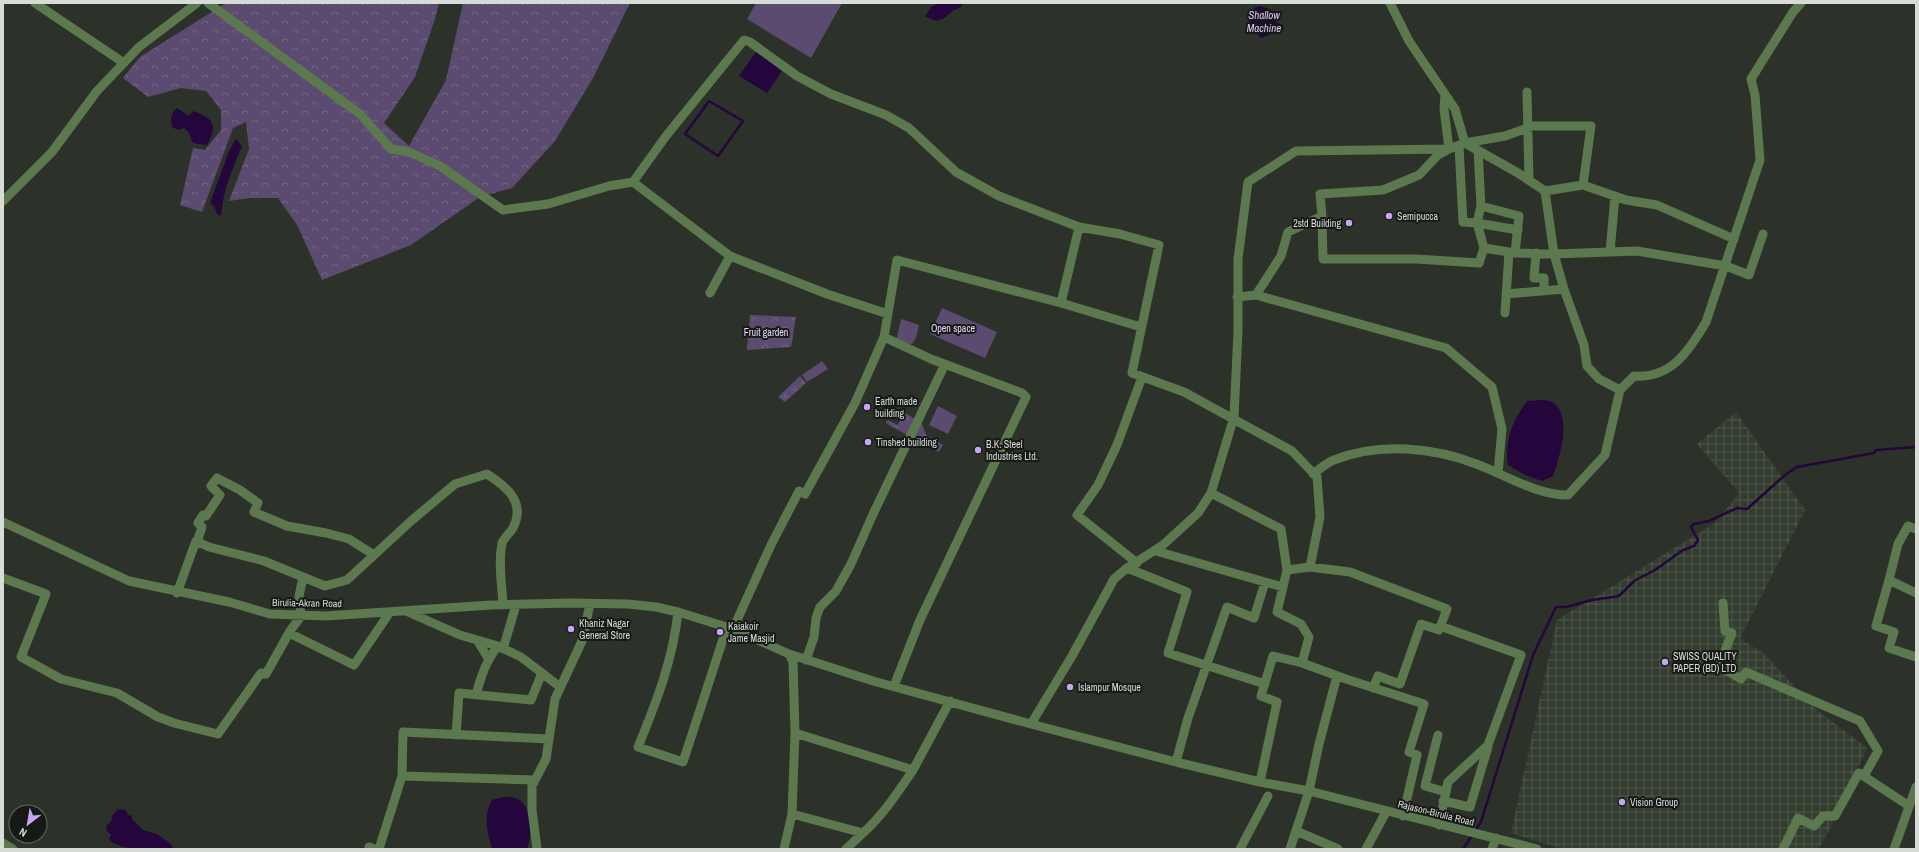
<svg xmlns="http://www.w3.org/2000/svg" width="1919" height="852" viewBox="0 0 1919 852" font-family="'Archivo Narrow',sans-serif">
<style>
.industrial{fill:url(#industrial-grid)}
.green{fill:#5b4b70}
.forest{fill:url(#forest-crowns)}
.wetland{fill:url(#wetland-marsh)}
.water{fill:#24063c}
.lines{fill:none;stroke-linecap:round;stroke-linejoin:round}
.stream{stroke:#24063c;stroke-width:2.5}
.minor{stroke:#5c784e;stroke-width:9}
.poi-dot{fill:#c6a6f0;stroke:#161915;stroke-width:1.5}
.labels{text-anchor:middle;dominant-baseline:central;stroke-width:4;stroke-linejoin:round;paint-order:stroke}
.poi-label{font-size:10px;fill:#d8dcd6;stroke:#161915;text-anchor:start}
.park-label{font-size:10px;fill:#e7d8fc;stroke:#161915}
.street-label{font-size:10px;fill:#d8dcd6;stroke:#161915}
.water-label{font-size:11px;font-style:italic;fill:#ddc7fc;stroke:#161915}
</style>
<defs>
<pattern id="industrial-grid" width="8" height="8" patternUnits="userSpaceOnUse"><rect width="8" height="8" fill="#333d2f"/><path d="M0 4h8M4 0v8" fill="none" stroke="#50584c"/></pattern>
<pattern id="forest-crowns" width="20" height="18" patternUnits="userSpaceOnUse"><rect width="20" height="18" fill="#5b4b70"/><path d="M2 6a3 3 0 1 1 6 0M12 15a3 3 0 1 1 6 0" fill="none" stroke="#726484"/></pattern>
<pattern id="wetland-marsh" width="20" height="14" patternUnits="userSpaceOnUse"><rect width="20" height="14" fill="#5b4b70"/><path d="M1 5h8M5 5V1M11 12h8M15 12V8" fill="none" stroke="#726484"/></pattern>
</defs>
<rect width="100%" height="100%" fill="#2c3229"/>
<path class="industrial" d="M1736,412l69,98 -65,128 23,15 54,57 50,38 -37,81 -12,20h-256l-51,-16 46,-213 158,-97 24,-30 -42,-49z"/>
<path class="green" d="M756,3h86l-31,55 -64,-39z
M942,308l55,24 -12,26 -55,-24z
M901,319l18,6 -3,13 -4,6 -16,-2z
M822,361l6,8 -21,13 -5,-7z
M938,406l19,10 -9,18 -19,-9z"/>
<path class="forest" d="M226,3h213l-4,16 -20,58 -31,46 25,23 37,-66 17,-77h167l-37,75 -38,63 -43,47 -32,9 -69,48 -89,35 -25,-55 -19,-27h-28l-21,3 20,-52 -3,-27 -13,6 -31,84 -22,-7 13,-57 12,2 16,-20v-20l-15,-19 -25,-3 -33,9 -25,-19 17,-21z
M750,315l46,2 -5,30 -44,3z
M901,410l21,14 4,11 17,10 -4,7 -52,-28 -1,-2 2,-2 10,5 3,-8z"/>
<path class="wetland" d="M800,376l6,7 -21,19 -7,-5z"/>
<path class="water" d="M940,3h23l-3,5c-13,2 -16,21 -35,8l7,-10z
M1260,6c10,2 15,5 16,16l7,3 1,4 -23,9 -12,-14v-6l6,-11z
M758,49l26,19 -17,25 -28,-17z
M177,108l12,8 4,-5c21,7 25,14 14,34l-10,-1 -5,-2 -3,-9 -5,-5 -6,2 -6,-3c-2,-8 -1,-14 5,-19z
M236,139l6,7c-10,23 -19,45 -21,70l-4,-2 -3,-8 -4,-3 19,-52z
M1527,401c6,0 16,-2 22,0 26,8 10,59 4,75l-11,5 -17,-6 -17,-10c-4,-24 5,-45 19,-64z
M503,797c6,0 12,-1 18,4 11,10 11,35 6,48h-35c-5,-17 -9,-33 0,-49z
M118,809l8,1 2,5 4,1v3l11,11 14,4 14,10 2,5c-17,0 -55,3 -64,-10l2,-5 -4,-2 -1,-6 5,-4 1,-6z"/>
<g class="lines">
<path class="stream" d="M709,101l34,20 -25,35 -33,-22z
M1463,849l18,-27 52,-167 23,-48h10l26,-7 27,-4 15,-15 21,-11 28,-20 11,-4 4,-6 -7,-13 3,-3 15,-3 28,-13 10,1 38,-34 12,-8 77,-14 2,-3 40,-3"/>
<path class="minor" d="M35,3l89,60
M208,3l152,111 31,35 18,3 31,14 63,44 45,-6 61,-18 24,-4 33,-46 78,-96 6,2 47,34 34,18 55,21 23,13 47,44 43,24 80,31 41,7 39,11 -27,128 52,19 108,59 25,26 3,40 -10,50
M1390,3l19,38 46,68 10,34 53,30 27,18 9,63 10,35 20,56 3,21 12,13 21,11
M1527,92l2,88
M1445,94l-1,15 5,40 16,-6 40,-7 28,-10h58l-8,59 -38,6
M1459,146l4,76 14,1 7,25
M1478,150l3,56 38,10 -4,37
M633,182l97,74
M1583,185l43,15 31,5 77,34
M3,201l49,-49 45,-61 42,-44 58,-44
M1481,206l-4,17 41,7
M1079,227l-18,76 80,24
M1610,252l5,-56
M1536,253l-2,25h10v13
M710,293l20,-37 97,38 61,20
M1506,294l58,-5
M1256,295l190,53 46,39 10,42 -4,44
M1237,297l19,-2 25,-39 7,-24 34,-16 1,43h93l63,4 5,-15 31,5 39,1 83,-3 89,15 23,9 14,-41
M1505,313l4,-61
M884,337l13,-77 164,43
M1313,474c7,-5 13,-11 21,-14 45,-18 100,-13 145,5 28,11 58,30 89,30l37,-40 15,-65 14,-14c37,3 55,-25 72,-54l54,-162 -5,-65 -4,-16 42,-67 8,-9
M3,522l126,59 100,21 41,12 56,2 165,-11 79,-2 58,1 28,3 22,5 55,17 56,25 84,27 158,43 145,38 84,20 49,9 228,58
M197,542l5,-15 -4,-4 5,-8 3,1 14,-21 -9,-9 6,-8 23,12 18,13 -4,9 33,14 39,7 23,6 25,16
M1156,551l109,31
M1137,563l-60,-48 21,-30 19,-40 25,-68
M1127,568l60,24 -19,61 97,31
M1287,570l23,-3 40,5 97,37 -8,21 -18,-6 -21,60 -22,-8 -5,12
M3,578l43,16 -25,63 40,22 56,14 41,24 16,6 44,11 43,-61 5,1 24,-43 11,-15 -2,-20 4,-19
M1889,580l9,-36 10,-18 8,3
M177,593l19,-52 13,6 55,14 61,25 22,-6 64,-59 44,-37 32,-10c20,13 39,28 26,54 -3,5 -9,10 -11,15 -4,20 0,42 1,62
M1916,593l-27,-13 -13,46 18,6 -5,16 27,9
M1723,603l2,28 7,2 -13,33 22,13 5,-7 114,49 18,30 -14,25
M408,612l52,23 38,11 23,11 21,16
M678,612c-5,48 -22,91 -40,135l45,15 44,-135
M733,629l38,-84 28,-54 6,3 50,-91 29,-66 47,22 91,34 4,4 -106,223 -26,66
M289,633l65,32 36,-53
M477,640l11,18
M503,649l13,-44
M806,660l8,-23 2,-19 4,-11 16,-16 15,-27 23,-52 71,-148
M1302,663l7,-26 -8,-13 -24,-12 10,-42 -6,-41 -70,-36 23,-76 4,-86v-72l10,-77 48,-31 153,-2 -11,6 -19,20 -36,15 -63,4 2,22
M476,695c5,-19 10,-34 22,-49
M1031,724l41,-68 42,-77 13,-11 36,-23 35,-32 13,-20
M795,733l118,37 37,-69
M456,735l3,-42 72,7 11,-27 18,14
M1438,735l-13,51 21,6
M1176,762l12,-44 39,-111 27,11 11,-36 18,5
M535,780l-133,-4 1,-44 146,7
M1260,782l17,-80 -16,-6 12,-40 29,7 44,16 78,25 -15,48 8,3 -14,61
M1443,801l27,6 18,-60
M792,814l71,19c20,-18 35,-41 50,-63
M1439,825l9,-43 40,-37 33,-90 -81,-29
M1296,831l42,18
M3,843l10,6
M369,849v-2l5,2
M379,849l23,-73
M537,849l-5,-39v-24l14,-27 9,-60 27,-58 8,-37
M784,849l8,-35 3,-81 -2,-71 -4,-8
M846,849l17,-16
M1240,849l28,-53
M1290,849l19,-58 10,-47 18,-68
M1366,849l20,-37
M1492,849l4,-11
M1783,849l15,-31 16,8 9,-10h12l24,-43 50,33
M1894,849l22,-62"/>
</g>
<g class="poi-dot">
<circle cx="1389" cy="216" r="4"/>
<circle cx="1349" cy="223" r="4"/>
<circle cx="867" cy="407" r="4"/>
<circle cx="868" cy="442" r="4"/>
<circle cx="978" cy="450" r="4"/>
<circle cx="571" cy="629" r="4"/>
<circle cx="720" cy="632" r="4"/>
<circle cx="1665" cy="662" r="4"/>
<circle cx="1070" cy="687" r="4"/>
<circle cx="1622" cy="802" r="4"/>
</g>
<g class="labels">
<g class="poi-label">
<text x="1397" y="216">Semipucca</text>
<text x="1341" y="223" text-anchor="end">2std Building</text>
<text x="875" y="401">Earth made<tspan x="875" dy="12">building</tspan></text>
<text x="876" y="442">Tinshed building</text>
<text x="986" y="444">B.K. Steel<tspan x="986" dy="12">Industries Ltd.</tspan></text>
<text x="579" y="623">Khaniz Nagar<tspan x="579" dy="12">General Store</tspan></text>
<text x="728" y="626">Kaiakoir<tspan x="728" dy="12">Jame Masjid</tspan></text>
<text x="1673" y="656">SWISS QUALITY<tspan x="1673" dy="12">PAPER (BD) LTD</tspan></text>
<text x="1078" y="687">Islampur Mosque</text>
<text x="1630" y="802">Vision Group</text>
</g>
<g class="park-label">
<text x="953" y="328">Open space</text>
<text x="766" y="332">Fruit garden</text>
</g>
<g class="street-label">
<text transform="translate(307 603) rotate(1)">Birulia-Akran Road</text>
<text transform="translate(1436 813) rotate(14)">Rajason-Birulia Road</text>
</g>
<g class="water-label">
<text x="1264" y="15">Shallow<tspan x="1264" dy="13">Machine</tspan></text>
</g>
</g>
<rect width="1919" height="852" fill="none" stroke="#d8dcd6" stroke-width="8"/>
<g transform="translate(28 824) rotate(211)"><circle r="19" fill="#161915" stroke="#646762"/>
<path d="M0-3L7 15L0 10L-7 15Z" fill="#c6a6f0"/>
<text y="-6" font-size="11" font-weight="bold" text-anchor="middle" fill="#d8dcd6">N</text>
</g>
</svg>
